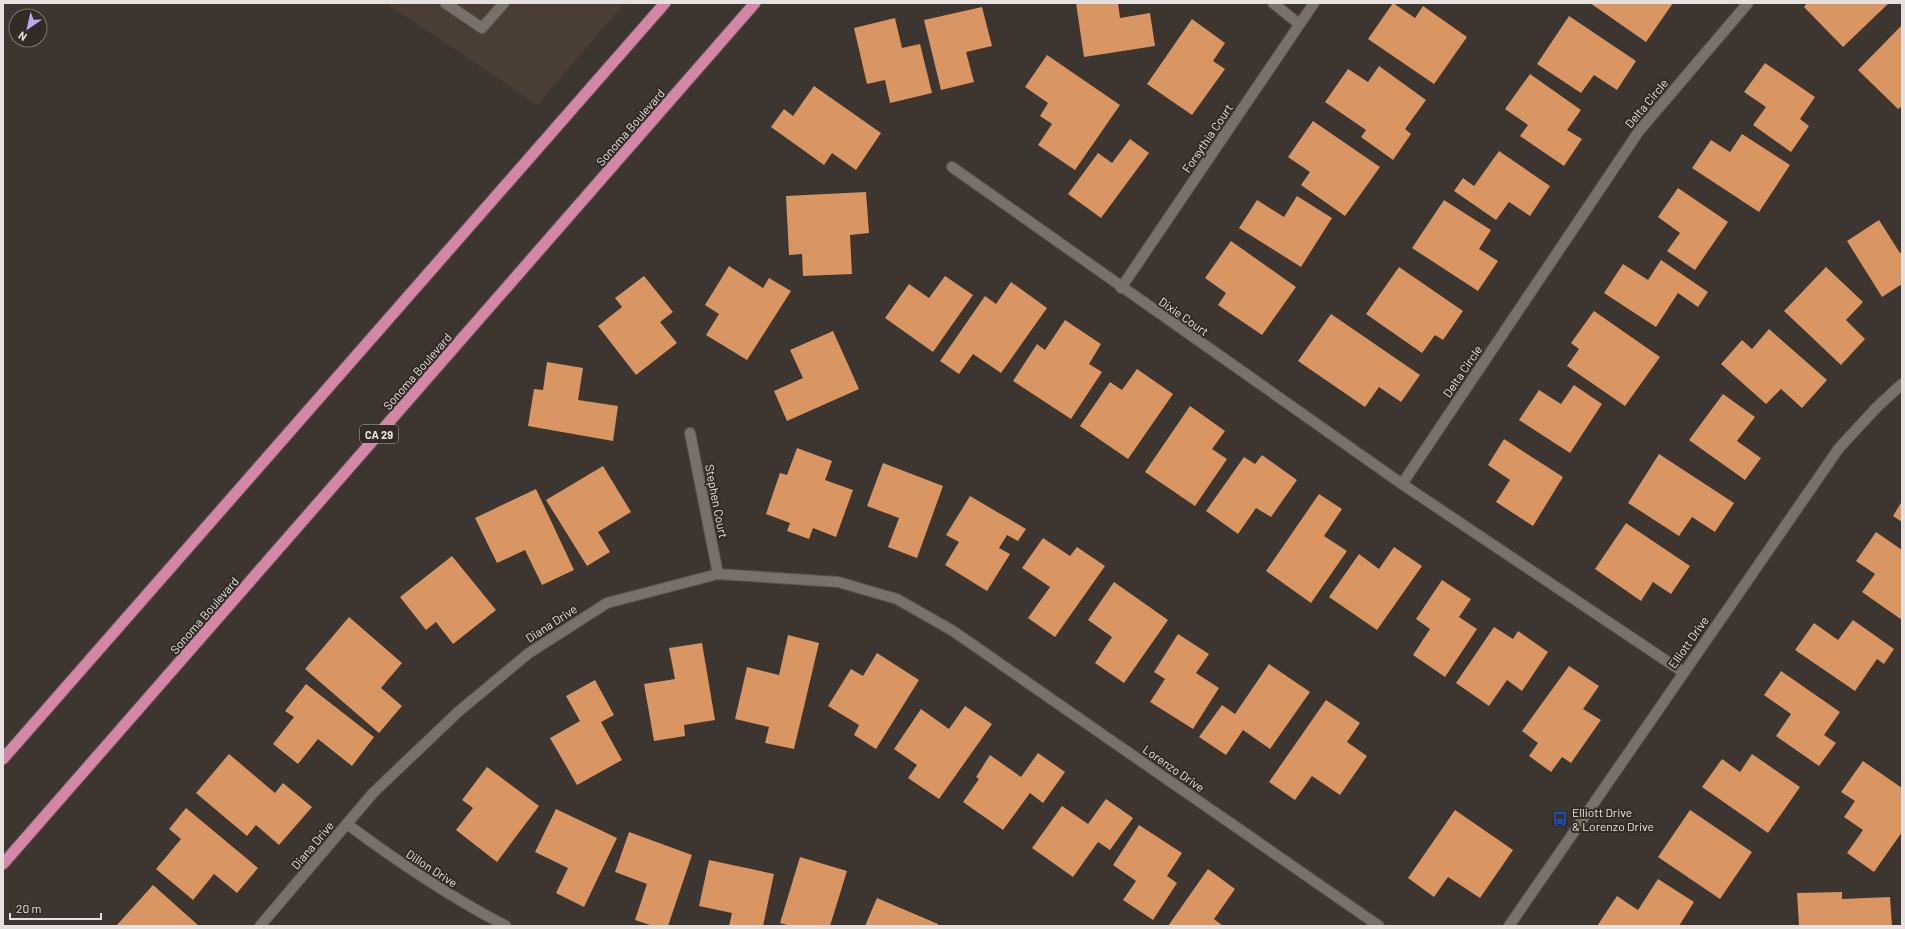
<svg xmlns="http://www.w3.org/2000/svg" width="1905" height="929" viewBox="0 0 1905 929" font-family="Barlow,sans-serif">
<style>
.built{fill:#4a3d34}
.building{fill:#d99662}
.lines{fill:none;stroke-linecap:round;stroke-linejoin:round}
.service-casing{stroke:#5a534f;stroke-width:12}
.minor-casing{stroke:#5a534f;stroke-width:12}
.tertiary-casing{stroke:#5a534f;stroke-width:12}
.trunk-casing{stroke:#5a534f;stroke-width:13}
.service{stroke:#79706a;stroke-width:10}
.minor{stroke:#79706a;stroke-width:10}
.tertiary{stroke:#79706a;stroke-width:10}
.trunk{stroke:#d586a6;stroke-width:11}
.labels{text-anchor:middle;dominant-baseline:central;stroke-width:4;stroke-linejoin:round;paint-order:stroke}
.shield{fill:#322b26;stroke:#b0aaa7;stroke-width:1}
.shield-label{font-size:11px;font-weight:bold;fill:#e6e1de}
.street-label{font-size:12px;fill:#e6e1de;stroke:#322b26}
.poi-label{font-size:12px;fill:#e6e1de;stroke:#322b26;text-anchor:start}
</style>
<rect width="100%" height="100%" fill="#3c3530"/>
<path class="built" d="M386,3h239l-88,102z"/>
<path class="building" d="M1076,3h42l2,15 30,-5 5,33 -71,11z
M1393,3l22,15 8,-12 44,31 -33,47 -66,-45z
M1590,3h83l-27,39z
M1807,3h82l-46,44 -39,-40z
M982,7l10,39 -26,6 8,30 -33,8 -17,-70z
M1569,16l67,45 -19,29 -23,-15 -13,18 -44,-29z
M895,18l7,30 18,-4 12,49 -42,10 -5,-23 -18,4 -13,-56z
M1192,19l33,24 -12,18 12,8 -33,46 -45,-31z
M1902,25v81l-4,3 -40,-39z
M1047,55l73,50 -45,65 -37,-25 14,-21 -12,-8 8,-13 -23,-16z
M1765,63l50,34 -15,22 9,7 -18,26 -38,-27 13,-18 -22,-15z
M1379,66l47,34 -21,29 6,5 -18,26 -32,-23 5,-7 -41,-28 23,-33 20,13z
M1530,74l51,36 -14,20 15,9 -18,27 -44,-30 8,-11 -23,-16z
M814,86l67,47 -25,37 -24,-17 -8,12 -53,-38 13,-18 9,7z
M1313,121l67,46 -35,49 -44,-31 9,-13 -22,-15z
M1742,134l48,31 -31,47 -67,-44 19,-28 19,12z
M1130,139l19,14 -48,65 -33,-24 30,-41 14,10z
M1499,151l51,35 -20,30 -21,-14 -13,18 -42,-29 9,-13 11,8z
M1678,188l50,34 -33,48 -28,-19 13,-18 -22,-16z
M866,192l3,41 -19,2 2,39 -49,2 -1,-22 -13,1 -3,-59z
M1297,196l35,22 -31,49 -62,-39 18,-28 27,17z
M1444,200l47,30 -12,19 19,12 -20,30 -66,-43z
M1879,220l21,33 2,-1v32l-20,13 -35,-56z
M1231,241l65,46 -34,48 -44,-30 8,-12 -21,-15z
M1661,260l47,32 -10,15 -20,-14 -22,34 -52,-34 19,-29 25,16z
M729,266l34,22 6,-10 22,13 -44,69 -41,-25 13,-21 -14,-9z
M1399,267l64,44 -20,29 -8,-5 -13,18 -56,-39z
M1826,267l37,35 -17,18 19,19 -24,26 -57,-54z
M644,276l29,36 -13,10 17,21 -41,32 -38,-49 24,-19 -7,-9z
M945,276l28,19 -40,57 -48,-34 24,-34 20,14z
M1011,282l36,26 -46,65 -28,-19 -14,20 -19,-13 45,-65 11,8z
M1594,311l66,46 -35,49 -58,-40 12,-17 -8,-6z
M1331,314l89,61 -19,27 -22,-15 -14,20 -67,-46z
M1065,320l36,24 -12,20 13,8 -31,47 -58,-38 24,-37 8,6z
M1769,329l58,51 -25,28 -21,-19 -15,15 -45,-40 21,-24 10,9z
M833,331l26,58 -72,32 -13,-30 29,-13 -13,-28z
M547,362l36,6 -5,32 40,6 -5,35 -85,-15 6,-37 9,1z
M1137,369l36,25 -45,65 -48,-33 30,-44 12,8z
M1574,385l28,19 -32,49 -51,-33 20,-30 22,14z
M1723,394l32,23 -18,24 24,17 -16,22 -56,-40z
M1190,406l35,25 -13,18 15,10 -32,47 -50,-34z
M1504,439l59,38 -30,49 -37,-24 14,-22 -22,-15z
M797,448l35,13 -7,19 28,10 -17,47 -23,-9 -4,11 -22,-8 3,-8 -24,-9 14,-41 7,2z
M1659,454l75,49 -19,29 -23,-15 -13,19 -51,-33z
M1262,455l35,25 -26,37 -15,-9 -18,26 -32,-23 38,-54 11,7z
M883,463l60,23 -26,72 -29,-11 11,-29 -32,-12z
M603,466l28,46 -33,20 12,20 -23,14 -41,-66z
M536,489l38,81 -32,15 -17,-35 -28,13 -22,-45z
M1319,494l23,15 -18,27 23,15 -36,52 -45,-32z
M970,496l56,33 -8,12 -11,-6 -8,13 11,6 -23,37 -42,-26 14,-23 -13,-7z
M1902,501v21l-9,-6z
M1626,523l64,43 -19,28 -18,-12 -12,19 -46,-32z
M1876,532l26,18v70l-40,-28 13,-18 -19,-13z
M1043,538l27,18 7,-9 28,19 -50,71 -27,-19 22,-31 -28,-19z
M1394,547l28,19 -45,64 -48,-33 30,-43 20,15z
M452,556l44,54 -43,34 -17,-22 -10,8 -26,-33z
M1442,580l29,19 -12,18 18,12 -32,48 -32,-22 17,-26 -14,-10z
M1114,582l54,38 -44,63 -29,-20 17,-26 -24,-17z
M349,617l53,46 -21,25 21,18 -23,27 -74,-64z
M1853,620l41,29 -10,15 -7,-5 -22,32 -60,-41 19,-27 24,17z
M1494,627l19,12 5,-8 30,21 -26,39 -15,-11 -18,26 -33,-23z
M1178,634l31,20 -13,19 23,15 -26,41 -43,-27 15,-23 -11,-7z
M788,635l31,8 -25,106 -29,-6 4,-16 -34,-8 12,-52 32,8z
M702,643l13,77 -31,5 1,11 -31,5 -10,-57 31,-5 -6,-31z
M877,653l42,27 -43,69 -22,-14 5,-10 -31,-19 23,-37 12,7z
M1269,664l41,28 -40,57 -27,-19 -17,25 -27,-18 23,-32 13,9z
M1569,666l30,20 -16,23 18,11 -30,43 -9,-6 -11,15 -22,-16 9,-13 -16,-12z
M1781,671l59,41 -16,23 12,8 -17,23 -43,-30 15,-22 -27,-19z
M595,680l19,35 -13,7 21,38 -45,25 -27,-47 30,-17 -14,-25z
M306,684l68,53 -22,29 -34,-27 -20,25 -25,-20 21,-27 -9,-6z
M1326,700l34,23 -13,19 20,14 -27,39 -28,-19 -17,24 -26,-18z
M965,706l27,18 -53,75 -31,-21 9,-13 -23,-16 27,-40 28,20z
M1038,753l27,19 -22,31 -13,-10 -27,37 -40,-28 16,-23 -3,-2 14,-22 31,22z
M229,754l46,39 8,-10 29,24 -33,38 -23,-20 -9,11 -51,-43z
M1752,754l48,33 -32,46 -66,-46 20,-28 18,13z
M1863,761l39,27v44l-28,40 -27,-19 16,-23 -19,-13 11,-16 -14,-9z
M487,767l52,39 -42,56 -41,-32 17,-22 -11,-8z
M1106,799l27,19 -23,32 -12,-8 -25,35 -41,-29 30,-42 26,18z
M186,808l72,60 -21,25 -23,-19 -21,26 -37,-31 25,-30 -12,-10z
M556,809l61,29 -33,69 -28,-14 12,-25 -33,-16z
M1455,810l58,40 -33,48 -32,-21 -14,20 -26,-19z
M1690,810l62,42 -32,47 -62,-42z
M1139,825l43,28 -15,23 10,7 -24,37 -30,-20 13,-19 -23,-16z
M629,832l63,23 -24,71h-15l-18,-6 12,-36 -32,-12z
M800,857l47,14 -17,55h-39l-11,-3z
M709,860l65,14 -11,52h-34l3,-13 -33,-7z
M1208,869l27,20 -21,30 9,7h-55z
M1658,879l36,23 -15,24h-82l20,-30 21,14z
M153,885l46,41h-83z
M1842,892v7l48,-2 2,29 -93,-1 -2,-32z
M877,898l61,26v2h-73z"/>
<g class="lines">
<g class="service-casing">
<path id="service" d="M445,3l37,25 22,-25"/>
</g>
<g class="minor-casing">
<path id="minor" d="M1273,3l26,21
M952,167l450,317 281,188
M1121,288l193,-285
M690,433l28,141
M1402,484l237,-353 109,-128
M347,824c51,38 103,73 159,102
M260,926l113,-133 85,-81 71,-59 78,-50 111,-29 120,8 59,17 56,32 426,295"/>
</g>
<g class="tertiary-casing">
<path id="tertiary" d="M1509,926l330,-478 38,-41 25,-23"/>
</g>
<g class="trunk-casing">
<path id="trunk" d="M3,759l662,-756
M3,864l752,-861"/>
</g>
<use href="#service" class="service"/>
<use href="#minor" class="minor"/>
<use href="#tertiary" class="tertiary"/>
<use href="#trunk" class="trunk"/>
</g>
<defs>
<g id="bus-bare" transform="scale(1.2)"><path d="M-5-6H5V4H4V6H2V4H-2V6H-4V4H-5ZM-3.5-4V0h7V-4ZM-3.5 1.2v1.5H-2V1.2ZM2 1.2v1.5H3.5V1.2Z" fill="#1a4fb4" stroke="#322b26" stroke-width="2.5" paint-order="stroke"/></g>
</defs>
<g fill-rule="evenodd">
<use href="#bus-bare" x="1560" y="819"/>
</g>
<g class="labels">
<rect class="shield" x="360" y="425" width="38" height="18" rx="3"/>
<g class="shield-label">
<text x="379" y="434">CA 29</text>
</g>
<g class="street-label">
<text transform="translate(1646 103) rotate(-50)">Delta Circle</text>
<text transform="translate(630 127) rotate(-49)">Sonoma Boulevard</text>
<text transform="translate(1207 138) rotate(-56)">Forsythia Court</text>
<text transform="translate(1184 316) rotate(35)">Dixie Court</text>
<text transform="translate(417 371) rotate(-49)">Sonoma Boulevard</text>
<text transform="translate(1462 371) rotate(-56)">Delta Circle</text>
<text transform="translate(717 501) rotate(79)">Stephen Court</text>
<text transform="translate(204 615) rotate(-49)">Sonoma Boulevard</text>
<text transform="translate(551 623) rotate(-33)">Diana Drive</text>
<text transform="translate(1688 642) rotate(-55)">Elliott Drive</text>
<text transform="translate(1174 768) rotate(35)">Lorenzo Drive</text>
<text transform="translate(312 845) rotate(-50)">Diana Drive</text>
<text transform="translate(432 868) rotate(33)">Dillon Drive</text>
</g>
<g class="poi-label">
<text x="1572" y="812">Elliott Drive<tspan x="1572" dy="14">&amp; Lorenzo Drive</tspan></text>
</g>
</g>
<rect width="1905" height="929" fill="none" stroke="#e6e1de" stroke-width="8"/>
<g transform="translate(28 28) rotate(214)"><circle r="19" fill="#322b26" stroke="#7a7470"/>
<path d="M0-3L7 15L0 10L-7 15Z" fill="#baaaf6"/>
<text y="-6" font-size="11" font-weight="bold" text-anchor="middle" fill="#e6e1de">N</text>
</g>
<path d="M10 913v6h91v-6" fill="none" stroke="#e6e1de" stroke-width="2"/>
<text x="16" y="913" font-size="12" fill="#e6e1de" stroke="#322b26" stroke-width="3" paint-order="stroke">20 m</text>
</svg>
